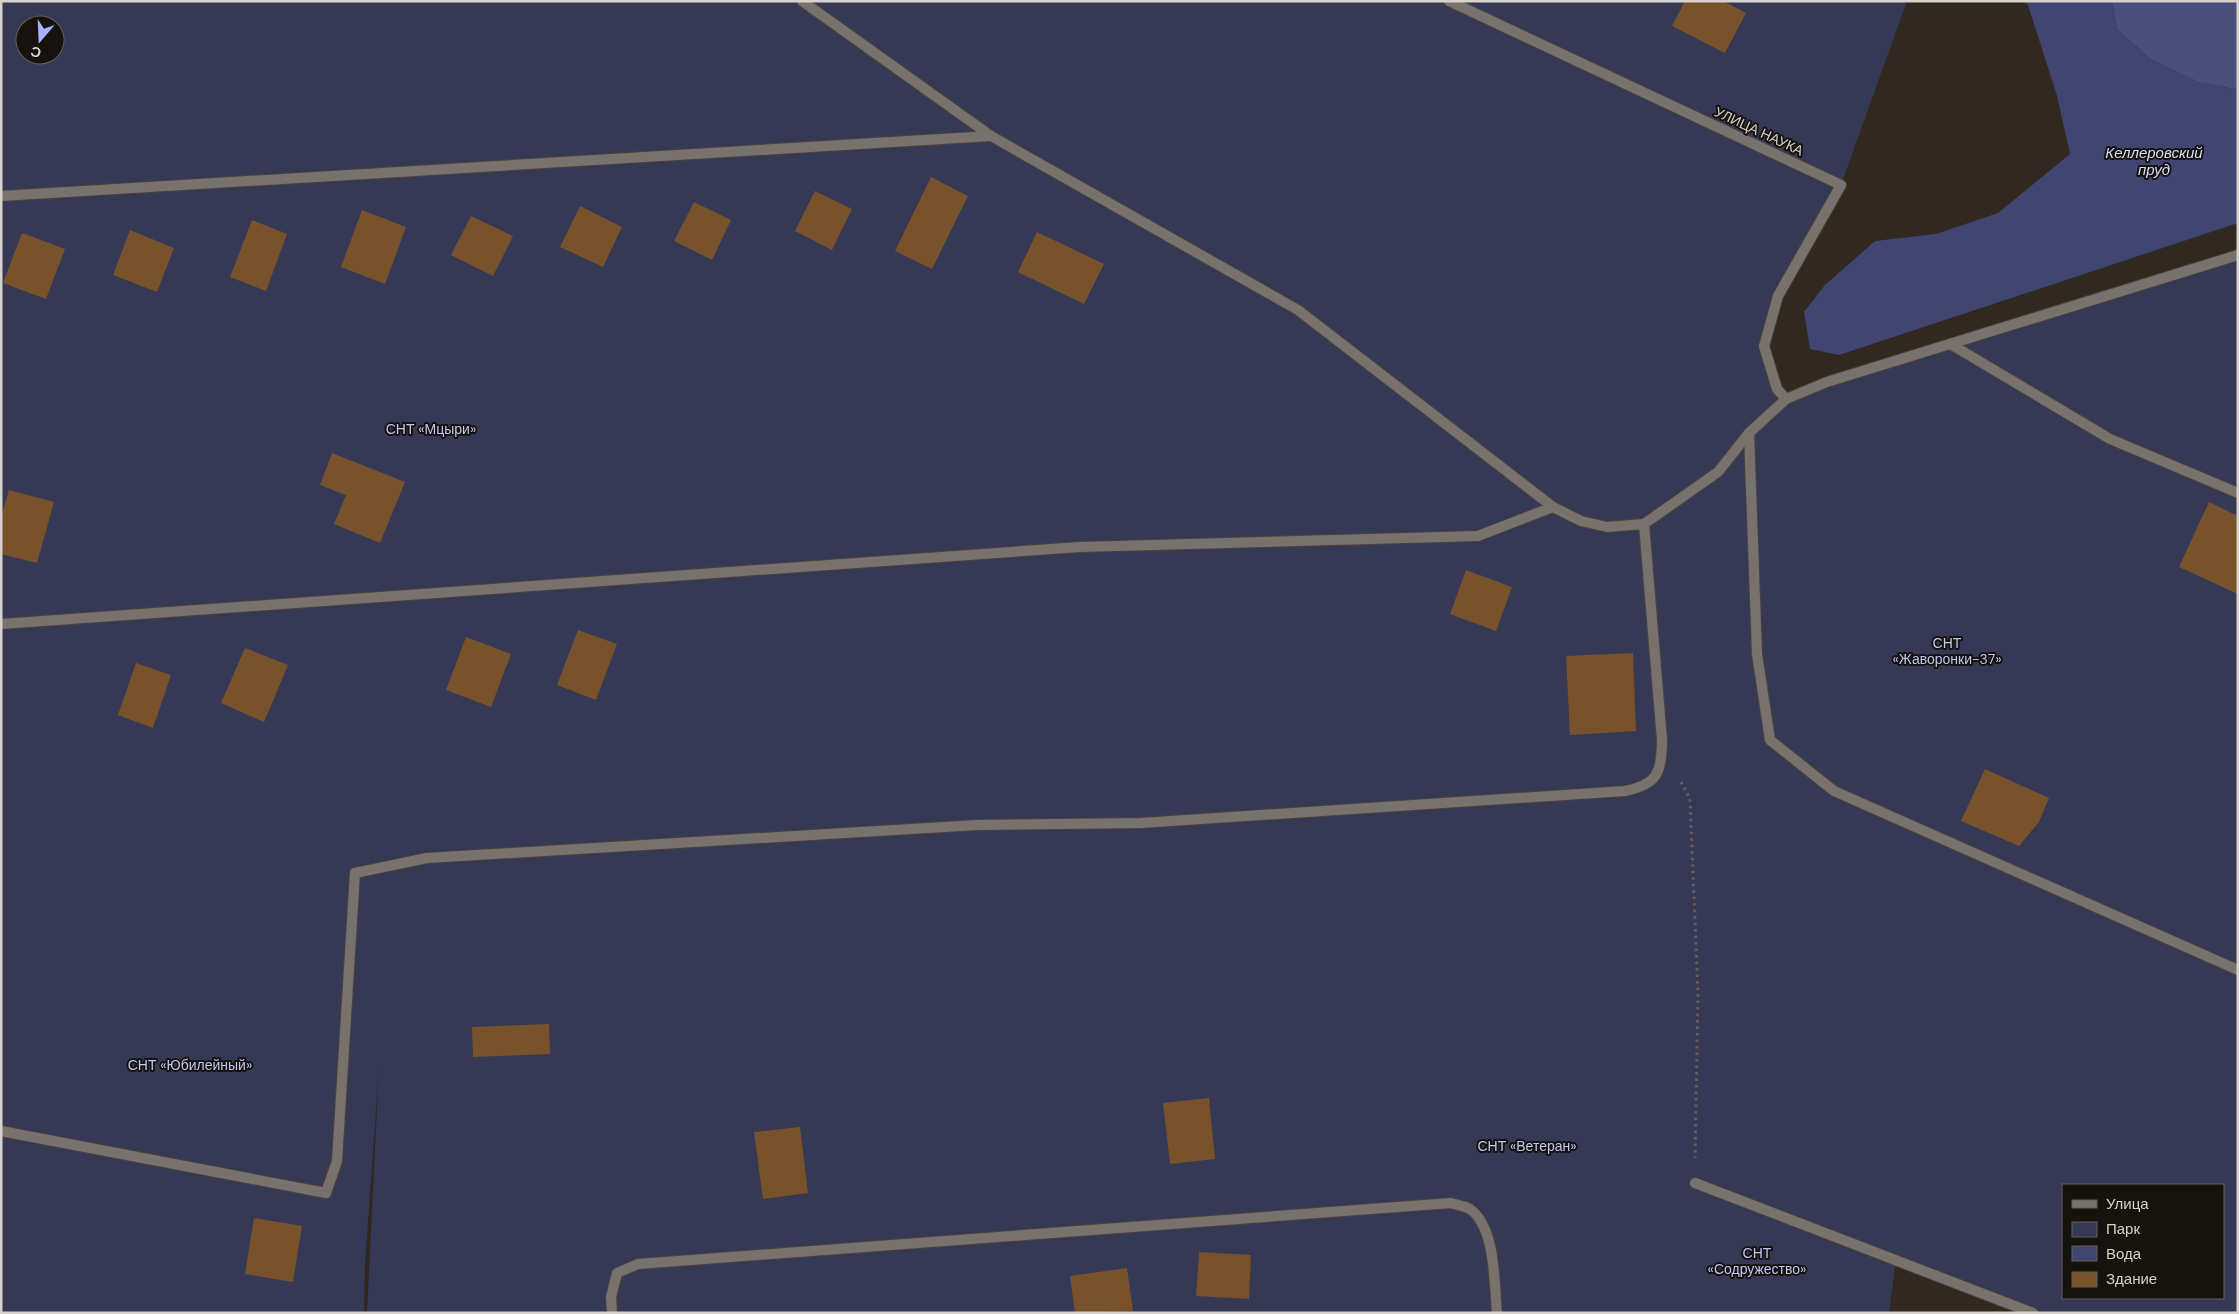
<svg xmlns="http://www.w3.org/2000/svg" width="2239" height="1314" viewBox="0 0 2239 1314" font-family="'DM Sans',sans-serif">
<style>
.green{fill:#363956;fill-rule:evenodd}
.forest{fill:#4b4f7c}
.water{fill:#414572}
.building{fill:#78522b}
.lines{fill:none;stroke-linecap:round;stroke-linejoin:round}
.lane-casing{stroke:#4c433b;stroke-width:12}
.street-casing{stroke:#4c433b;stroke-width:12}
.path{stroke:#665e56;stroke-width:3;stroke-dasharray:2.5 4;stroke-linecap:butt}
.lane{stroke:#77726d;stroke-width:10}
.street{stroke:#77726d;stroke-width:10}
.labels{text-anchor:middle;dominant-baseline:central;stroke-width:4;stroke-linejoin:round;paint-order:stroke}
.street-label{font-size:14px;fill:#d8d2cc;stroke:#16120e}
.park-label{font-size:14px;fill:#c2c7f4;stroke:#16120e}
.water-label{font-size:15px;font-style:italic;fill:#d8ddfb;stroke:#16120e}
</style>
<rect width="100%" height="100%" fill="#31281f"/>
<path class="green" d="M1,1h1906l-66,184 -63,111 -14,50 22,53 452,-144v1058h-205l-137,-52 -7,52h-1522l12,-246 -14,198 -1,48h-363zM25,25h30v30h-30zM2063,1185h160v113h-160z"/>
<path class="forest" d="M2112,1h126v89l-40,-8 -48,-23 -33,-30z"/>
<path class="water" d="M2023,1h89l5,28 33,30 48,23 40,8v133l-399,132 -29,-6 -6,-37 21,-27 50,-44 61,-7 62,-21 72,-59 -13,-58 -29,-91z"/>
<path class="building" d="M1685,1h38l23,12 -21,40 -53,-27z
M931,177l37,19 -36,73 -37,-18z
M815,191l37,18 -20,41 -37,-19z
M694,202l37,18 -19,40 -38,-19z
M580,206l42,21 -19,40 -43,-20z
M362,210l44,17 -21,57 -44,-17z
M471,216l42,20 -20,40 -42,-21z
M252,220l35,14 -21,57 -36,-14z
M130,230l44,18 -17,44 -44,-17z
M1037,232l67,32 -20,40 -66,-32z
M22,233l43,16 -19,50 -43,-16z
M332,453l73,29 -25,61 -46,-19 12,-29 -26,-10z
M9,490l45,12 -17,61 -36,-9v-37z
M2209,502l29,14v78l-59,-27z
M1466,570l46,17 -16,44 -46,-17z
M578,630l39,14 -21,56 -39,-15z
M466,637l45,17 -20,53 -45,-17z
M245,648l43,17 -24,57 -43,-19z
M1633,653l3,78 -66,4 -4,-79z
M136,663l35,12 -18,53 -35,-13z
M1985,769l64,29 -10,24 -20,24 -58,-25z
M549,1024l1,30 -77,3 -1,-30z
M1209,1098l6,61 -45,5 -7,-61z
M800,1127l8,66 -45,6 -9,-67z
M254,1218l48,8 -9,56 -48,-8z
M1199,1252l52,3 -2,44 -53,-3z
M1127,1268l6,43 -58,2 -5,-37z"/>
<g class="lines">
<g class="lane-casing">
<path id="lane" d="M1,196l990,-60
M1952,345l158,94 128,54
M1749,433l8,221 13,86 64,51 404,179
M1,624l1079,-77 398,-11 75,-29
M1,1131l325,62 11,-32 18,-288 72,-15
M1695,1183l338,130
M612,1313l-1,-16 6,-24 21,-9 813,-61c6,2 14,3 19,6 26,19 24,74 27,104"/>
</g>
<g class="street-casing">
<path id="street" d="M802,1l189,135 307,174 255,197 28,14 26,6 37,-3 74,-52 31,-39 37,-34 41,-17 411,-127
M1449,1l392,184 -63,111 -14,50 13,43 9,10
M427,858l550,-33 164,-2 484,-32c34,-7 36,-19 37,-51l-18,-216"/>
</g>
<path class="path" d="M1681,782l9,17 8,196 -3,163"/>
<use href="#lane" class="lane"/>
<use href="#street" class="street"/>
</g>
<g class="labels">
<g class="street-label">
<text transform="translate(1759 131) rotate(25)">УЛИЦА НАУКА</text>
</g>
<g class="park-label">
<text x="431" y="429">СНТ «Мцыри»</text>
<text x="1947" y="643">СНТ<tspan x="1947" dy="16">«Жаворонки-37»</tspan></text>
<text x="190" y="1065">СНТ «Юбилейный»</text>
<text x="1527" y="1146">СНТ «Ветеран»</text>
<text x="1757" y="1253">СНТ<tspan x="1757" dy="16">«Содружество»</tspan></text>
</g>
<g class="water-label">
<text x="2154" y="153">Келлеровский<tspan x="2154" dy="17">пруд</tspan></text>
</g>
</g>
<rect width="2239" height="1314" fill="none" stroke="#d8d2cc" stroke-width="5"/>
<rect x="2062" y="1184" width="162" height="115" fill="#16120e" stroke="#645f5a"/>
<rect x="2072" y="1200" width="25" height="8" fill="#77726d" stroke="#645f5a"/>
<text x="2106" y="1209" font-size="15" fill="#d8d2cc">Улица</text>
<rect x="2072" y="1222" width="25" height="15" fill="#363956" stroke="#645f5a"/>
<text x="2106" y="1234" font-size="15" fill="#d8d2cc">Парк</text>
<rect x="2072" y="1246" width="25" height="15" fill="#414572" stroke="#645f5a"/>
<text x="2106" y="1259" font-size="15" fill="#d8d2cc">Вода</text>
<rect x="2072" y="1272" width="25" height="15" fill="#78522b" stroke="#645f5a"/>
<text x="2106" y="1284" font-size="15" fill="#d8d2cc">Здание</text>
<g transform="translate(40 40) rotate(199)"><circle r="24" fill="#16120e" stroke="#645f5a"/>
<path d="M0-4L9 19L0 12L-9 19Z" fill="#a9b0fc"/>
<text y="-8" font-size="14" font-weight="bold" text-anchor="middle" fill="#d8d2cc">С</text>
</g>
</svg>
